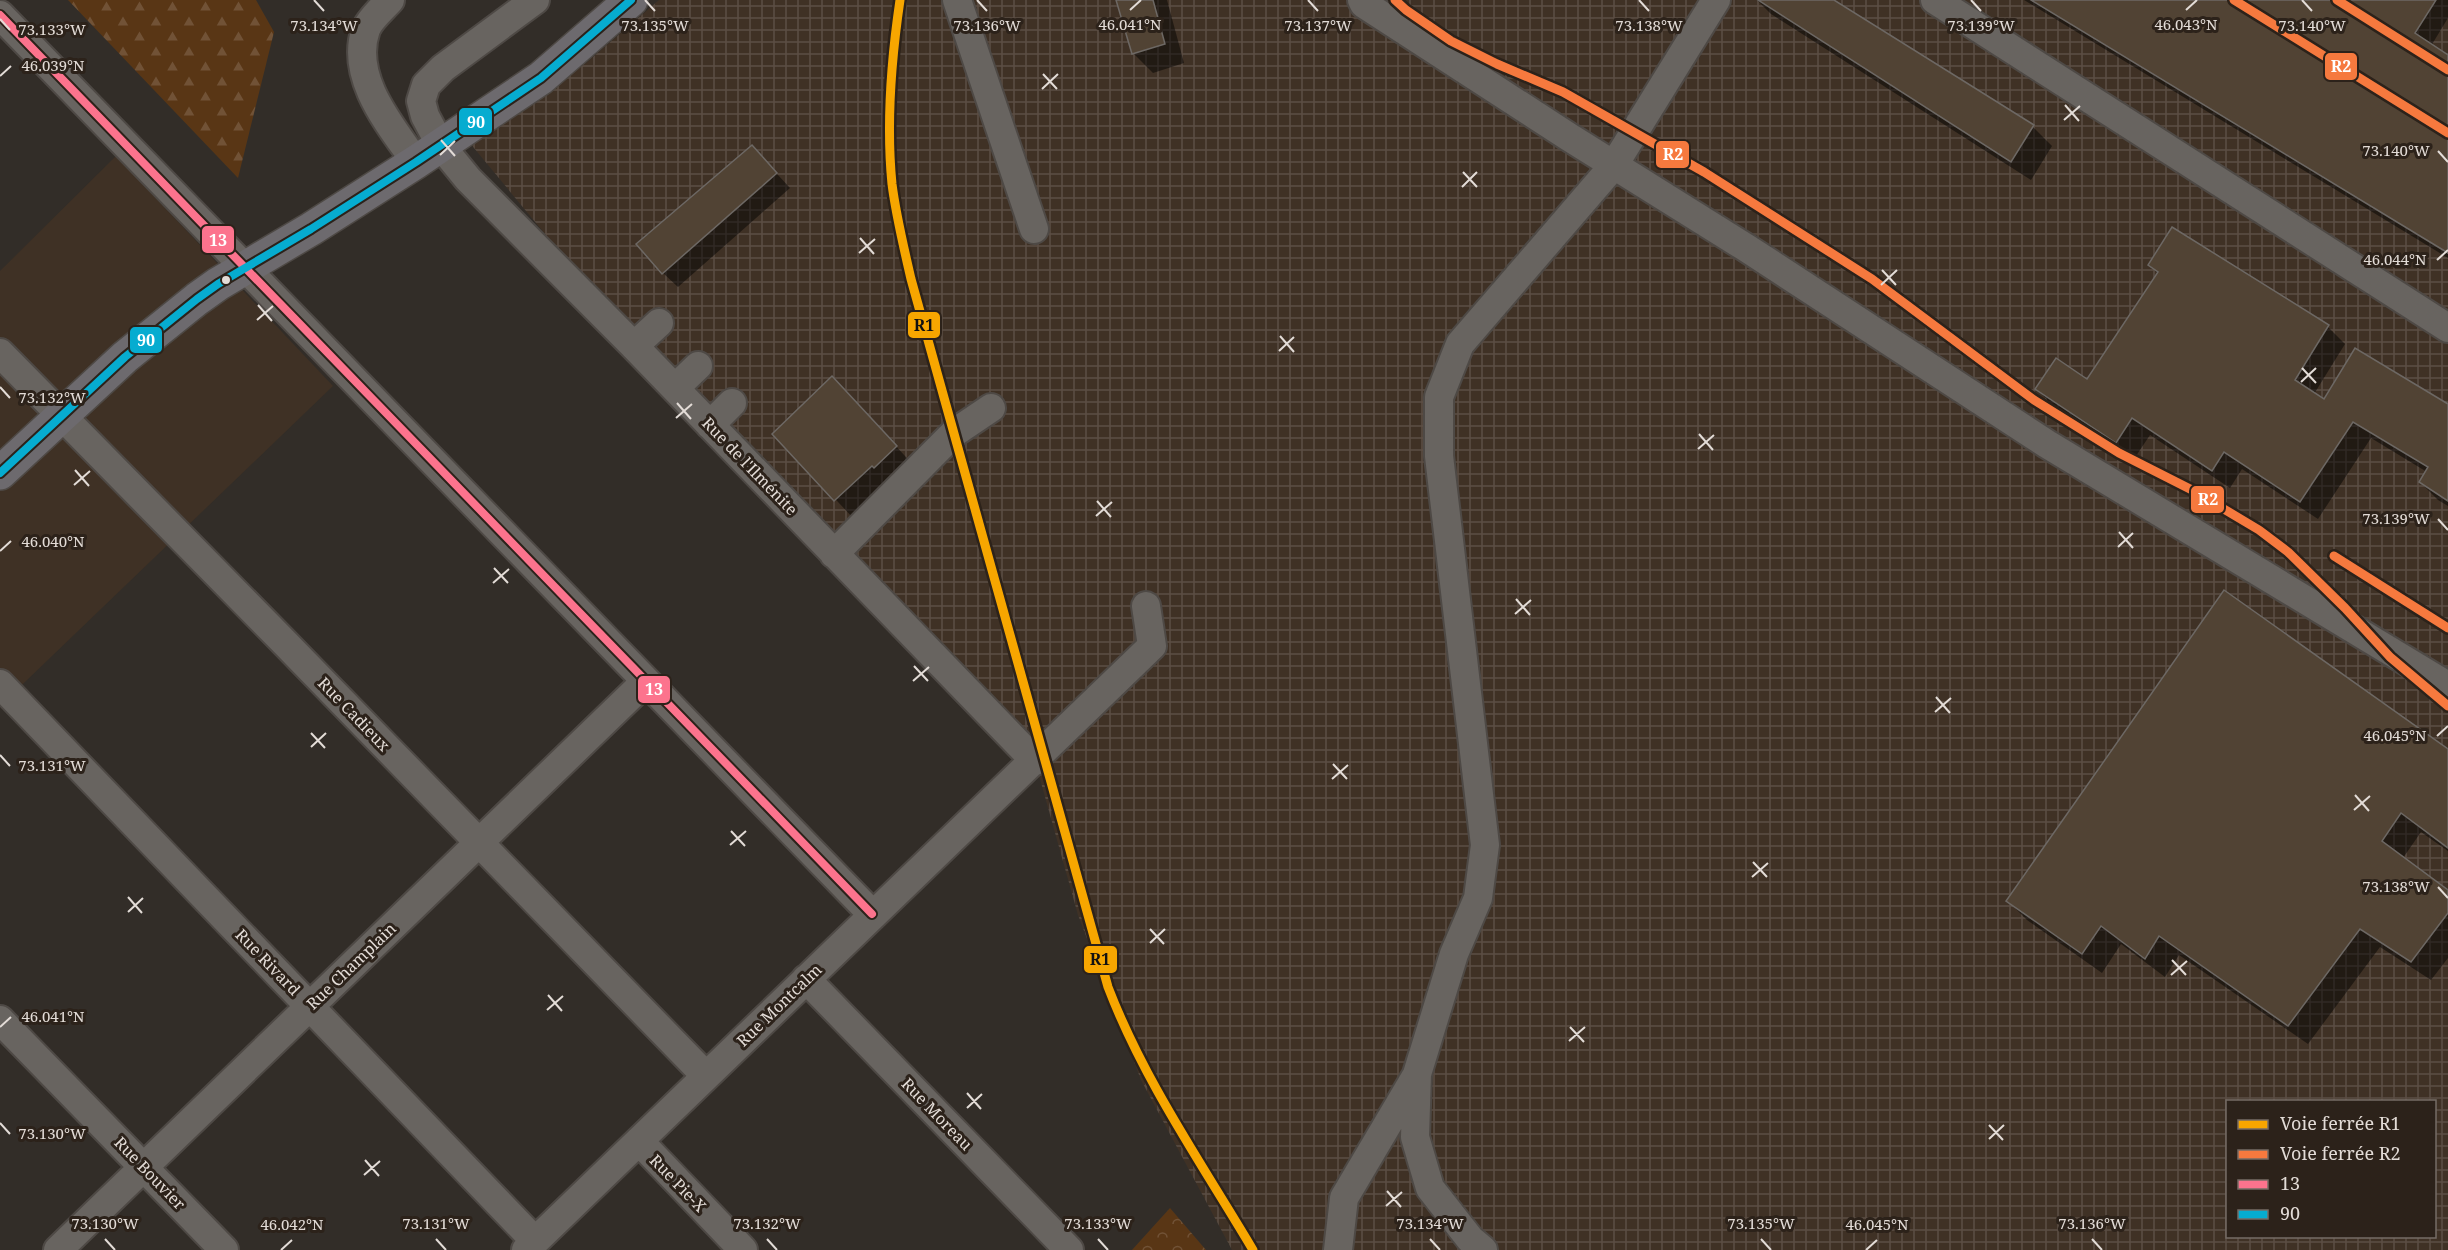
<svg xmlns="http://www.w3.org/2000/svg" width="2448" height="1250" viewBox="0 0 2448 1250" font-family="'Noto Serif',serif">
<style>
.built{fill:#3f3125}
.industrial{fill:url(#industrial-grid);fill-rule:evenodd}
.forest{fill:url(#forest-firs)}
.park{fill:url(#park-crowns)}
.shadow{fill:#0007}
.building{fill:#514334;stroke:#6d6864;stroke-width:1.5}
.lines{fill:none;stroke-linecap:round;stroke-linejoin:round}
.minor-casing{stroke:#4e4945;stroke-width:32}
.major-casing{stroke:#4e4945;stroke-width:36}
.minor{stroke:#686460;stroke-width:28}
.major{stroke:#6d6a6e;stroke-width:33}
.bus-1-casing{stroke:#2c221a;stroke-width:12}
.bus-2-casing{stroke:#2c221a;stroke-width:12}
.bus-1{stroke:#fc738d;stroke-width:8}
.bus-2{stroke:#06acd0;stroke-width:8}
.rail-1-casing{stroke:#2c221a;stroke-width:14}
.rail-2-casing{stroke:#2c221a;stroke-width:14}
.rail-1{stroke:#f7a600;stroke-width:9}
.rail-2{stroke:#f6793e;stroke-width:9}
.ticks{fill:none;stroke:#e3dcd7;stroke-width:2}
.bus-dot{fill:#e3dcd7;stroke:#2c221a;stroke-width:2}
.labels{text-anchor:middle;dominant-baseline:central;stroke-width:6;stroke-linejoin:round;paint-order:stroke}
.street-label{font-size:16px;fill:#e3dcd7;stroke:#2c221a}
.ticks-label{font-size:15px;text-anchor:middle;fill:#e3dcd7;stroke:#2c221a;stroke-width:6;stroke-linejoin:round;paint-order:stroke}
.line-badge{stroke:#2c221a;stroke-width:2}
.badge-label{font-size:16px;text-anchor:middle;font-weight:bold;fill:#fff}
.pale-badge-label{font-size:16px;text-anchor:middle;font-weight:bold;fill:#111}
</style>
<defs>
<pattern id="industrial-grid" width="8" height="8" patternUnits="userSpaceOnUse" patternTransform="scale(1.5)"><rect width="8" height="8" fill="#3f3125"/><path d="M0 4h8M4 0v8" fill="none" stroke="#5b4e44"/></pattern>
<pattern id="forest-firs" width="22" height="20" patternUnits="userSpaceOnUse" patternTransform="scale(1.5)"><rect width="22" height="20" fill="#593615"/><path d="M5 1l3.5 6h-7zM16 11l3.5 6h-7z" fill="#715236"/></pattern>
<pattern id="park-crowns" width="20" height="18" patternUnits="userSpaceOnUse" patternTransform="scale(1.5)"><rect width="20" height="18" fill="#593615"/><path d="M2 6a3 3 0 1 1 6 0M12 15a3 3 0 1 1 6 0" fill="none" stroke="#715236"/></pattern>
</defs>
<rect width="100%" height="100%" fill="#322d28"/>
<path class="built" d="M116,156l217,230 -333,320v-435z"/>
<path class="industrial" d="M659,0h1789v1250h-1216l-91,-170 -63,-165 -43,-154 -461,-492 -105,-127 117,-79zM2228,1102h206v134h-206z"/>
<path class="forest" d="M68,0h188l18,32 -36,146z"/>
<path class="park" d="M1170,1208l36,42h-74z"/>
<path class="shadow" d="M1118,0h49l17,63 -31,10 -20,-20z
M1757,0h74l202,127 19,19 -21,34 -260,-166z
M2024,0h424v18l-17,28 17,11v201z
M766,162l24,26 -112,99 -15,-14z
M2150,265l178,62 17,17 -31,50 10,7 124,5v100l-10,-6 -18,-18 7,-10 -56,-34 -53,81 -76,-50 -12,19 -80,-53 -16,24 -80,-52 -17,-18 50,-8 71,-107z
M852,398l63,69 -60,53 -81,-86z
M2448,751v100l-27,-19 -18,26 45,34v66l-17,22 -51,-33 -72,97 -129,-89 -14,22 -44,-33 -19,29 -75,-53 -19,-19z"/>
<path class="building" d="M1116,0h37l12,44 -33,10z
M1758,0h76l200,125 -23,37z
M2031,0h405l-21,33 33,22v198z
M752,145l25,28 -115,101 -26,-30z
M2172,227l157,98 -34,55 29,19 31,-51 93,56v97l-29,-19 9,-15 -75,-45 -53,80 -76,-50 -12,19 -80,-53 -16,25 -81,-54 21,-31 31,21 71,-107 -10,-7z
M832,376l65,70 -23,22 -2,-2 -38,35 -62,-67z
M2224,590l224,159v99l-47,-35 -19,28 66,49v23l-37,49 -51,-33 -72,97 -129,-90 -14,23 -44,-33 -19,28 -76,-53z"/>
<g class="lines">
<g class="minor-casing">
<path id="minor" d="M390,0c-7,8 -20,19 -24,29 -17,48 24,96 50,133
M535,0l-92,68 -17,17 -5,16 4,15 16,30 27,33 166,167 401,415
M957,0l77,229
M1362,0l2,4 205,133 176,110 302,197 401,242
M1935,0l513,328
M0,15l872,899
M634,346l25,-23
M0,353l286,291 420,432
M675,388l23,-22
M710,425l22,-22
M834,554l120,-121 37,-25
M0,684l535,557
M806,979l263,271
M0,1020l224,230
M639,1141l104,109
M58,1250l587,-568
M526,1250l626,-604 -6,-40
M1338,1250l6,-52 71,-120
M1483,1250l-13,-11 -40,-51 -15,-51 2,-63 37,-120 24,-56 7,-53 -46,-389v-59l21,-53 154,-179 102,-165"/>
</g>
<g class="major-casing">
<path id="major" d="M0,473l125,-116 72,-58 21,-15 93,-55 105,-67 125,-84 90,-78"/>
</g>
<use href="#minor" class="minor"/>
<use href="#major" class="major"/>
<g class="bus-1-casing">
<path id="bus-1" d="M0,15l872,899"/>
</g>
<g class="bus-2-casing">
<path id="bus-2" d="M0,473l125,-116 72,-58 21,-15 93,-55 105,-67 125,-84 90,-78"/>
</g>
<use href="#bus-1" class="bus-1"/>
<use href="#bus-2" class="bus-2"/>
<g class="rail-1-casing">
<path id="rail-1" d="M900,0c-9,61 -14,123 -8,184 4,32 12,64 19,95l197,708c36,94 94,177 145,263"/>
</g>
<g class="rail-2-casing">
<path id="rail-2" d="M1395,0l11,10 45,31 46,23 66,28 141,80 168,107 162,121 85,53 73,37 67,40 29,22 57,56 45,49 58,49
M2234,0l214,133
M2337,0l111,70
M2334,556l114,72"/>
</g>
<use href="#rail-1" class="rail-1"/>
<use href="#rail-2" class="rail-2"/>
</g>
<path class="ticks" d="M314,0l10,11M645,0l10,11M977,0l10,11M1308,0l10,11M1639,0l10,11M1971,0l10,11M2302,0l10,11M1130,10l11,-10M2186,10l11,-10M0,19l10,11M1043,74l14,15M0,76l11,-10M1042,89l16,-15M2065,105l14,16M2064,120l16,-14M441,140l14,16M2438,151l10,11M440,155l15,-14M1463,172l14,15M1462,187l15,-15M860,238l14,16M859,253l16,-14M2437,260l11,-10M1882,270l14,15M1881,285l16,-15M258,305l14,16M257,320l16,-14M1280,336l14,16M1279,351l15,-14M2302,368l14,15M2301,382l15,-14M0,387l10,11M677,403l14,16M676,418l16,-14M1699,434l14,16M1698,449l16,-14M75,470l14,16M74,485l16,-14M1097,501l14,16M1096,516l16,-14M2438,519l10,11M2119,532l14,16M2118,547l15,-14M0,551l11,-10M494,568l14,15M493,583l16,-14M1516,599l14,16M1515,614l16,-14M914,666l14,15M913,681l16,-14M1936,697l14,16M1935,712l16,-14M311,733l14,15M2437,736l11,-10M311,747l15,-14M0,755l10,11M1333,764l14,15M1332,779l16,-14M2355,795l14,16M2354,810l16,-14M731,831l14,15M730,845l16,-14M1753,862l14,15M1752,877l16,-14M2438,887l10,11M128,897l14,16M128,912l15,-14M1150,929l14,15M1150,943l15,-14M2172,960l14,15M2171,975l16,-14M548,995l14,16M547,1010l16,-14M0,1027l11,-10M1570,1027l14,15M1569,1041l16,-14M967,1093l14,16M967,1108l15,-14M0,1123l10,11M1989,1125l14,15M1989,1139l15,-14M365,1160l14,16M364,1175l16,-14M1387,1191l14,16M1386,1206l16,-14M105,1239l10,11M436,1239l10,11M767,1239l10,11M1098,1239l10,11M1430,1239l10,11M1761,1239l10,11M2092,1239l10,11M281,1250l11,-10M1866,1250l11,-10"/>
<circle class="bus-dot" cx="226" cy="280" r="5"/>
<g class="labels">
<g class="street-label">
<text transform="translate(750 466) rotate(46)">Rue de l'Ilménite</text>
<text transform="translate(354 714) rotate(46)">Rue Cadieux</text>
<text transform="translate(268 962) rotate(46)">Rue Rivard</text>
<text transform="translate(351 966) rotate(-44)">Rue Champlain</text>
<text transform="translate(779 1005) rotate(-44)">Rue Montcalm</text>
<text transform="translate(937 1114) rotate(46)">Rue Moreau</text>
<text transform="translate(150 1173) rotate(46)">Rue Bouvier</text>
<text transform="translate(678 1183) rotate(46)">Rue Pie-X</text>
</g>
</g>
<g class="ticks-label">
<text x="1130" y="30">46.041°N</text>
<text x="2186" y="30">46.043°N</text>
<text x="324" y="31">73.134°W</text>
<text x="655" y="31">73.135°W</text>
<text x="987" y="31">73.136°W</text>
<text x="1318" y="31">73.137°W</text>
<text x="1649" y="31">73.138°W</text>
<text x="1981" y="31">73.139°W</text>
<text x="2312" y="31">73.140°W</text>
<text x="52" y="35">73.133°W</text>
<text x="53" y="71">46.039°N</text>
<text x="2396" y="156">73.140°W</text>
<text x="2395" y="265">46.044°N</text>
<text x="52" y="403">73.132°W</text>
<text x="2396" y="524">73.139°W</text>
<text x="53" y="547">46.040°N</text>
<text x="2395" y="741">46.045°N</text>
<text x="52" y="771">73.131°W</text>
<text x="2396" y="892">73.138°W</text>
<text x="53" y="1022">46.041°N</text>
<text x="52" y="1139">73.130°W</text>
<text x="105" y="1229">73.130°W</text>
<text x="436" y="1229">73.131°W</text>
<text x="767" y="1229">73.132°W</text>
<text x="1098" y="1229">73.133°W</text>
<text x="1430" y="1229">73.134°W</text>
<text x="1761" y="1229">73.135°W</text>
<text x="2092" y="1229">73.136°W</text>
<text x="292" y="1230">46.042°N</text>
<text x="1877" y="1230">46.045°N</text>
</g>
<g class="line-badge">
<rect x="2324" y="52" width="34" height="29" rx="6" fill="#f6793e"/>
<rect x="458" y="107" width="35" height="29" rx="6" fill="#06acd0"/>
<rect x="1655" y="140" width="35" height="29" rx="6" fill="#f6793e"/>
<rect x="201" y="225" width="34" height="29" rx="6" fill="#fc738d"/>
<rect x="907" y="311" width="34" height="28" rx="6" fill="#f7a600"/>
<rect x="129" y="326" width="34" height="28" rx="6" fill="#06acd0"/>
<rect x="2190" y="485" width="35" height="29" rx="6" fill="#f6793e"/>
<rect x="637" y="675" width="34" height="29" rx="6" fill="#fc738d"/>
<rect x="1083" y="945" width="35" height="29" rx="6" fill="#f7a600"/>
</g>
<g class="badge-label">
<text x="2341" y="72">R2</text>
<text x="476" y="128">90</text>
<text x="1673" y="160">R2</text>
<text x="218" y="246">13</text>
<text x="146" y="346">90</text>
<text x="2208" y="505">R2</text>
<text x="654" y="695">13</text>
</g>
<g class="pale-badge-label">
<text x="924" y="331">R1</text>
<text x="1100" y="965">R1</text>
</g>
<rect x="2226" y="1100" width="210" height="138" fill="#2c221a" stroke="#756c66" stroke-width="1.5"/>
<rect x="2238" y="1120" width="30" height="9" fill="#f7a600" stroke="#756c66" stroke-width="1.5"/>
<text x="2280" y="1130" font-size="18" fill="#e3dcd7">Voie ferrée R1</text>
<rect x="2238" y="1150" width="30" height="9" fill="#f6793e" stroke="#756c66" stroke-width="1.5"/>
<text x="2280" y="1160" font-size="18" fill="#e3dcd7">Voie ferrée R2</text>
<rect x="2238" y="1180" width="30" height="9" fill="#fc738d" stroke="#756c66" stroke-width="1.5"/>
<text x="2280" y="1190" font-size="18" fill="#e3dcd7">13</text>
<rect x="2238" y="1210" width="30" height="9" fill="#06acd0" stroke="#756c66" stroke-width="1.5"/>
<text x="2280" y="1220" font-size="18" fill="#e3dcd7">90</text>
</svg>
